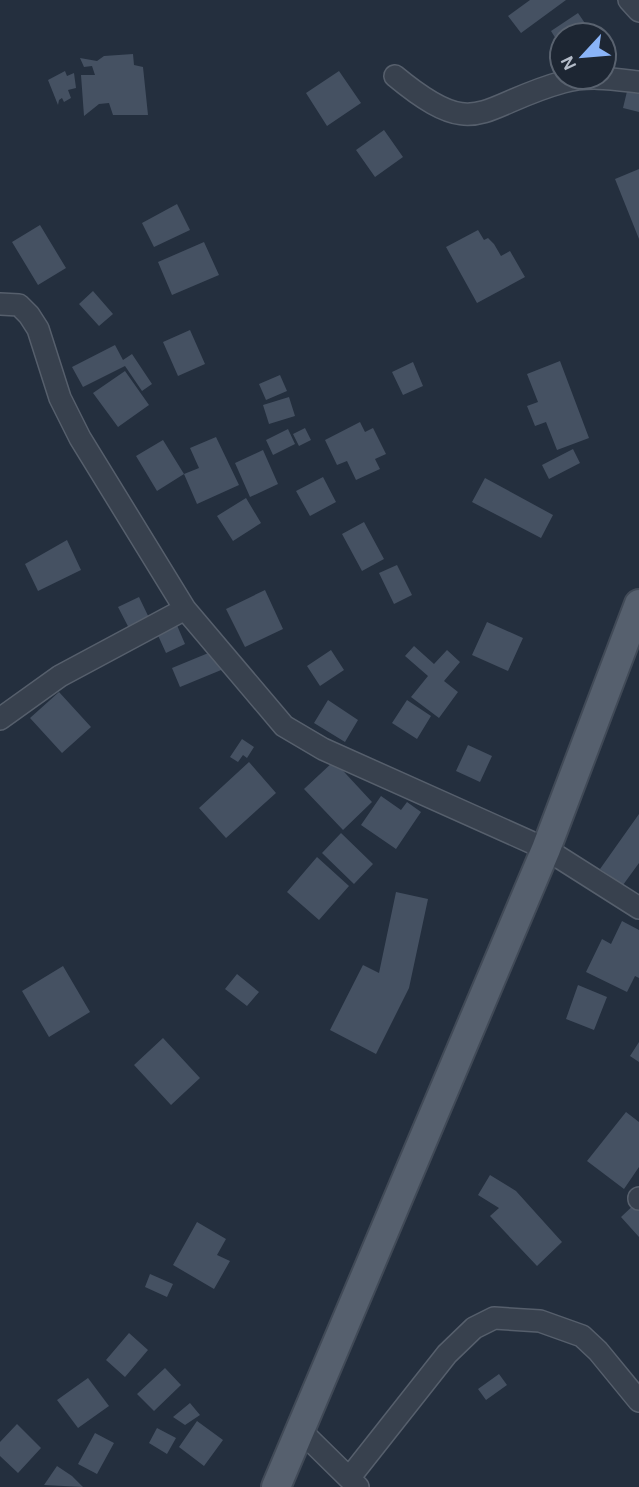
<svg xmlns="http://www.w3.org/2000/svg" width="639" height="1487" viewBox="0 0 639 1487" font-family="Karla,sans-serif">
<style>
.building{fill:#455162}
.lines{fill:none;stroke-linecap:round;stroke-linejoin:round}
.minor-casing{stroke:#565f6c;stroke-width:24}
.major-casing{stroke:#414a57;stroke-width:32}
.minor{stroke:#38414e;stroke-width:21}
.major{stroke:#56606e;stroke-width:28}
</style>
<rect width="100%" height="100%" fill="#242f3e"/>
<path class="building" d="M530,0h36l-45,33 -13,-17z
M578,13l15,22h-31v14l-11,-18z
M133,54l1,11 9,2 5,48h-35l-4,-12 -10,1 -15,12 -3,-41h14l-3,-9 -8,1 -4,-9 17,3 7,-5z
M65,71l2,5 7,-3 2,15 -8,2 3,8 -7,4 -2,-4 -3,2 -1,5 -10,-25z
M339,71l22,32 -34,23 -21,-33z
M629,83l10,2v27l-16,-4z
M384,130l19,27 -28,20 -19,-27z
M639,169v70l-24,-60z
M177,204l13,26 -36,17 -12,-24z
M40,225l26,43 -28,17 -26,-43z
M478,230l6,10 4,-2 6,6 7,12 9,-5 15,26 -48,26 -31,-56z
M204,242l15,33 -47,20 -14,-33z
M93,291l20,23 -14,12 -20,-22z
M190,330l15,34 -27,12 -15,-34z
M115,345l8,15 9,-6 20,30 -10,7 -17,-25 -42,21 -11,-20z
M560,361l29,77 -32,12 -11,-28 -11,4 -8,-20 11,-4 -11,-28z
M413,362l10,24 -20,9 -11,-23z
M125,371l24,34 -31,22 -25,-34z
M280,375l7,16 -21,9 -7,-16z
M289,397l6,19 -26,8 -6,-19z
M360,422l5,10 8,-4 13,26 -11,5 5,10 -24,11 -9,-19 -10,4 -12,-25z
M305,428l6,12 -12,6 -6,-12z
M288,429l7,15 -22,11 -7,-15z
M216,437l23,48 -42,19 -13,-30 15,-6 -9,-20z
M163,440l21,34 -27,17 -21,-35z
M573,449l7,14 -31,16 -7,-14z
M263,450l15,34 -28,13 -15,-34z
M323,477l13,25 -26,14 -14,-25z
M485,478l68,37 -12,23 -69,-36z
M246,498l15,25 -28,18 -16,-25z
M364,522l20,37 -22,12 -20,-37z
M67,540l14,30 -43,21 -13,-27z
M397,565l15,30 -18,9 -15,-31z
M265,590l18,39 -38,18 -19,-38z
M139,597l13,27 -20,10 -14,-27z
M487,622l36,16 -15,33 -36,-16z
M176,623l9,21 -19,9 -10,-22z
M414,646l20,18 13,-14 13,12 -16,19 14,11 -19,26 -28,-21 17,-21 -23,-20z
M218,649l8,19 -46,19 -8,-19z
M331,650l13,20 -24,16 -13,-20z
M59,692l32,35 -29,26 -32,-35z
M328,700l30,20 -13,22 -31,-19z
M407,700l24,16 -14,23 -25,-16z
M242,739l12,8 -7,11 -4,-3 -5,7 -8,-5z
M468,745l24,11 -12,26 -24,-11z
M334,761l38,41 -29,28 -39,-41z
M249,762l27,31 -50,45 -27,-30z
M381,796l20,14 6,-8 14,10 -25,37 -35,-24z
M639,814v49l-16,22 -23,-16z
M341,833l32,31 -19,20 -32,-31z
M317,857l32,29 -30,34 -32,-28z
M396,892l32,7 -19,89 -33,66 -46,-24 33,-65 16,8z
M622,921l17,9v48l-4,-2 -8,16 -41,-20 16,-33 9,5z
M63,966l27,46 -41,25 -27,-46z
M237,974l22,18 -12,14 -22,-17z
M578,985l29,12 -13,33 -28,-11z
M163,1038l37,40 -29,27 -37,-40z
M639,1042v20l-9,-6z
M626,1112l13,10v45l-15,22 -37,-28z
M490,1175l26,16 46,51 -25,24 -47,-50 9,-8 -21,-13z
M639,1200v37l-18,-20z
M197,1222l29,17 -9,16 13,6 -16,28 -41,-24z
M150,1274l23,10 -6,13 -22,-10z
M129,1333l19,17 -23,27 -19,-17z
M165,1368l16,17 -27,26 -17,-17z
M499,1374l8,11 -21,15 -8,-11z
M88,1378l21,28 -31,22 -21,-28z
M190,1403l10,12 -15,10 -12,-8z
M197,1421l26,19 -19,26 -25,-19z
M17,1424l24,24 -23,25 -18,-17v-14z
M157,1428l19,10 -9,16 -18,-11z
M95,1433l19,10 -17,31 -19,-10z
M57,1466l15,10 11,11 -39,-2z"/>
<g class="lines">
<g class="minor-casing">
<path id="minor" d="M629,0l10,11
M395,76c82,68 84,29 168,6 26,-7 50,-3 76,0
M0,304l19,1 10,10 9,14 22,69 20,40 105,171 99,117 39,23 223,100 93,59
M0,719l60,-43 125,-67
M639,1199v-1
M301,1431l57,56
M350,1477l97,-123 27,-26 20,-10 46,3 42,15 16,15 41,50"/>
</g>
<g class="major-casing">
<path id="major" d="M276,1487l270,-638 93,-245"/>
</g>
<use href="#minor" class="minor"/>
<use href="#major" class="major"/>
</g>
<g transform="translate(583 56) rotate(244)"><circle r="33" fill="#1d2633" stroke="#59626f" stroke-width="2"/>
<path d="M0-5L12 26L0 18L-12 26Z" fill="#8ab4f8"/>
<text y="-10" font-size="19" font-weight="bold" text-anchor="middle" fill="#b4bcc9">N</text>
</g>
</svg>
